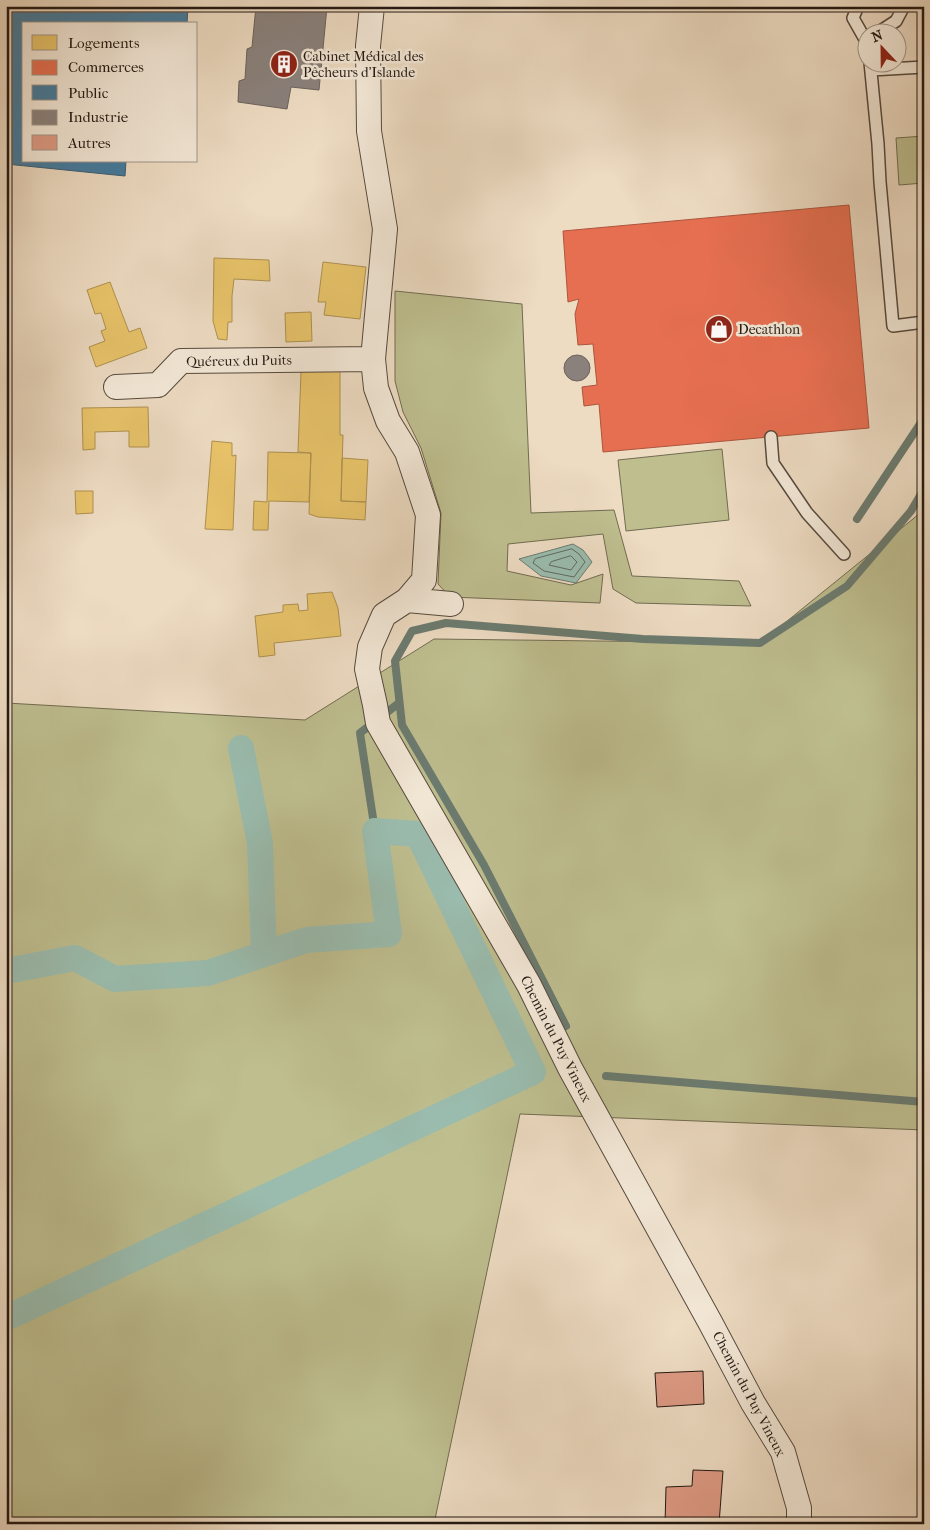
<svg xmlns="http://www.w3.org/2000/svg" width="930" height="1530" viewBox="0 0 930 1530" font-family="'IM FELL French Canon',serif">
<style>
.green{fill:#bebe8f;stroke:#716c51}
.water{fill:#9abcae;stroke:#6b7b70}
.homes{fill:#e9c46a;stroke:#ae9150}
.shops{fill:#e76f51;stroke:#ac553e}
.public{fill:#457b9d;stroke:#3b5e74}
.industry{fill:#8a817c;stroke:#6b625c}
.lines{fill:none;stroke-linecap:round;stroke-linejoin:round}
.shore{stroke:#5f6a60;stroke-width:1}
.stream{stroke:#6b7b70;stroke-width:8}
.canal{stroke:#9abcae;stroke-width:26}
.building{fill:#dd9a84;stroke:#241913}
.service-casing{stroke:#564a3f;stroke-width:14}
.minor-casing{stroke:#564a3f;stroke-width:26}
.service{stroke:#f3e8d7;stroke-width:11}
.minor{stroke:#f3e8d7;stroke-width:24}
.labels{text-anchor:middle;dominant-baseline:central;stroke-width:5;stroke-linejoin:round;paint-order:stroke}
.poi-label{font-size:14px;fill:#241913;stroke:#f3e8d7;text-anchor:start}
.street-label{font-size:14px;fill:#241913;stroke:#f3e8d7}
</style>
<rect width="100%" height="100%" fill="#eddbc2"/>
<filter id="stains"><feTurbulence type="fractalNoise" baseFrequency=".004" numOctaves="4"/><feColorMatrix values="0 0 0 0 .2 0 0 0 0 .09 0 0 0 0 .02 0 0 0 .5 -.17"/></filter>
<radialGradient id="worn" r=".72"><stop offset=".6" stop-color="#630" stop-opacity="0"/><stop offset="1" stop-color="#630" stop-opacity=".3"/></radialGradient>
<path class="green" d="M924,136v47l-25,2 -3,-47z
M395,291l127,13 9,209 83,-3 18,66 107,5 12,25 -115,-3 -23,-14 -10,-55 -95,10 -1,27 64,14 32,-11 -3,29 -150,-6 -12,-13 3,-71 -20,-65 -18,-36 -8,-31z
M722,449l7,71 -103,11 -8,-71z
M924,510v620l-404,-16 -86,410h-428v-821l299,17 129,-81 326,4z"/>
<path class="water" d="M573,544l10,6 9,12 -16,21 -35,-7 -22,-17z"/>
<path class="homes" d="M214,258l55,2 1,21 -36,-2 -2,17v26h-4l-1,18 -9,-1 -5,-18z
M323,262l43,5 -6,52 -36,-4 2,-13h-8z
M110,282l19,50 11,-4 7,20 -51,19 -7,-20 16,-6 -4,-10 5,-2 -5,-16 -6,1 -8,-24z
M311,312l1,29 -26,1 -1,-29z
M340,370v65h3l-2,66 25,1 -1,18 -47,-3 -9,-3 2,-61 -13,-1 3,-81z
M148,407l1,40h-20v-16l-34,1v17l-12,1 -1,-42z
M212,441l20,2v13l4,-1 -3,75 -28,-1z
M268,452l43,1 -2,49 -40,-1 -1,29h-15l1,-29 13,1z
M342,458l26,2 -2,42 -25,-1z
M75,491h18v22l-17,1z
M332,592l6,16 3,28 -67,7 1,12 -16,2 -4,-41 28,-4v-7l15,-1 1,7 9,-1 -1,-16z"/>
<path class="shops" d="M849,205l20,223 -266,24 -4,-48 -15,2 -2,-19 15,-2 -4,-41 -15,1 -3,-31 4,-15 -11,3 -5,-71z"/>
<path class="public" d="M6,6h182l-1,18h-163v137h102l-1,15 -119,-12z"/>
<path class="industry" d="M256,6l71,1 -8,83 -28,-3 -4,22 -49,-7 1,-21 6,-2 2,-30 5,-2z
M564 368a13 13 0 1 1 26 0a13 13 0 1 1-26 0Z"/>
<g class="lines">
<path class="shore" d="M572,549l7,5 6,8 -11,15 -30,-6 -11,-8 2,-4z
M571,556l6,6 -6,8 -22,-5 2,-3z"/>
<path class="stream" d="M857,519l67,-101
M375,831l-15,-98 39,-30
M566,1026l-82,-161 -82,-140 -7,-64 17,-30 34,-8 197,16 117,4 87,-57 64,-75 13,-22
M606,1076l318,26"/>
<path class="canal" d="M241,748l19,95 4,111
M6,971l69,-13 40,21 93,-6 98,-33 83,-6 -14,-103 43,3 115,238 -527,246"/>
</g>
<path class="building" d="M703,1371l1,33 -47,3 -2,-34z
M693,1470l30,1 -4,53h-54l1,-37 26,-1z"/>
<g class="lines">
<g class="service-casing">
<path id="service" d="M858,6l-5,12 13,23 2,8
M879,32l17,-11 8,-15
M870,62l8,82 2,38 13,144 31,-4
M871,70l53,-3
M771,437l2,26 34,50 37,41"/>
</g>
<g class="minor-casing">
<path id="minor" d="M372,6l-4,40 1,85 16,98 -12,130 3,29 12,33 19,31 21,63 -4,65 -17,20
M116,387l42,-2 23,-24 192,-2
M451,604l-44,-4 -23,15 -14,32 -3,22 8,36 3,18 151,262 41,83 140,254 43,81 30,49 16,56v16"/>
</g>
<use href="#service" class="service"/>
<use href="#minor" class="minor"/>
</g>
<defs>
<g id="building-disc" transform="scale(1.4375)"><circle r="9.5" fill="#8f2418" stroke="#f3e8d7"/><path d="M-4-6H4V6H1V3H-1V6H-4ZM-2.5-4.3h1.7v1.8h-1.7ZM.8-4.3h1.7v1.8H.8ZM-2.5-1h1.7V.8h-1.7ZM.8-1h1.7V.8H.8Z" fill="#fff"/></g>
<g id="shop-disc" transform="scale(1.4375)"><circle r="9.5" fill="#8f2418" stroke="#f3e8d7"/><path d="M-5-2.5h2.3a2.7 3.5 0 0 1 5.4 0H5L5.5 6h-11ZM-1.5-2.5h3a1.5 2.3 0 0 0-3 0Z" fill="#fff"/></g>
</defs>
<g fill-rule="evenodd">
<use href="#building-disc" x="284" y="64"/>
<use href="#shop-disc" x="719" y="329"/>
</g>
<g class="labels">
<g class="poi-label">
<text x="303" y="56">Cabinet Médical des<tspan x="303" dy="16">Pêcheurs d'Islande</tspan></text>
<text x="738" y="329">Decathlon</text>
</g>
<g class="street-label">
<text transform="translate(239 361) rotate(-1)">Quéreux du Puits</text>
<text transform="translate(556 1039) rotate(63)">Chemin du Puy Vineux</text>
<text transform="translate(749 1394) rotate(62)">Chemin du Puy Vineux</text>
</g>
</g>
<rect width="930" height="1530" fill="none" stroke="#eddbc2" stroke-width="25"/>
<rect x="8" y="8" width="915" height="1515" fill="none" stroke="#241913" stroke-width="2.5"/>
<rect x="12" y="12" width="905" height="1505" fill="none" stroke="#241913"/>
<rect x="22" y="22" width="175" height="140" fill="#f3e8d7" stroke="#a09589"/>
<rect x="32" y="35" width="25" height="15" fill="#e9c46a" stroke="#a09589"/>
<text x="68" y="48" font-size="15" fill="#241913">Logements</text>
<rect x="32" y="60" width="25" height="15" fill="#e76f51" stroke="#a09589"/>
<text x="68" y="72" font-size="15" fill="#241913">Commerces</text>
<rect x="32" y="85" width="25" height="15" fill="#457b9d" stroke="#a09589"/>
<text x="68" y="98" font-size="15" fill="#241913">Public</text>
<rect x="32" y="110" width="25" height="15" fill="#8a817c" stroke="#a09589"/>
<text x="68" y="122" font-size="15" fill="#241913">Industrie</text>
<rect x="32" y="135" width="25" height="15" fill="#dd9a84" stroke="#a09589"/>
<text x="68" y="148" font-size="15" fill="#241913">Autres</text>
<g transform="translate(882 48) rotate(338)"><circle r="24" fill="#f3e8d7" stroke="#a09589"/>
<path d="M0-4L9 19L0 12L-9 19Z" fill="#8f2418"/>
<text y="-8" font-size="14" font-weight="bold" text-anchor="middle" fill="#241913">N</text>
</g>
<rect width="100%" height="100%" filter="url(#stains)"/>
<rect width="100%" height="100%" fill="url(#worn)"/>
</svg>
